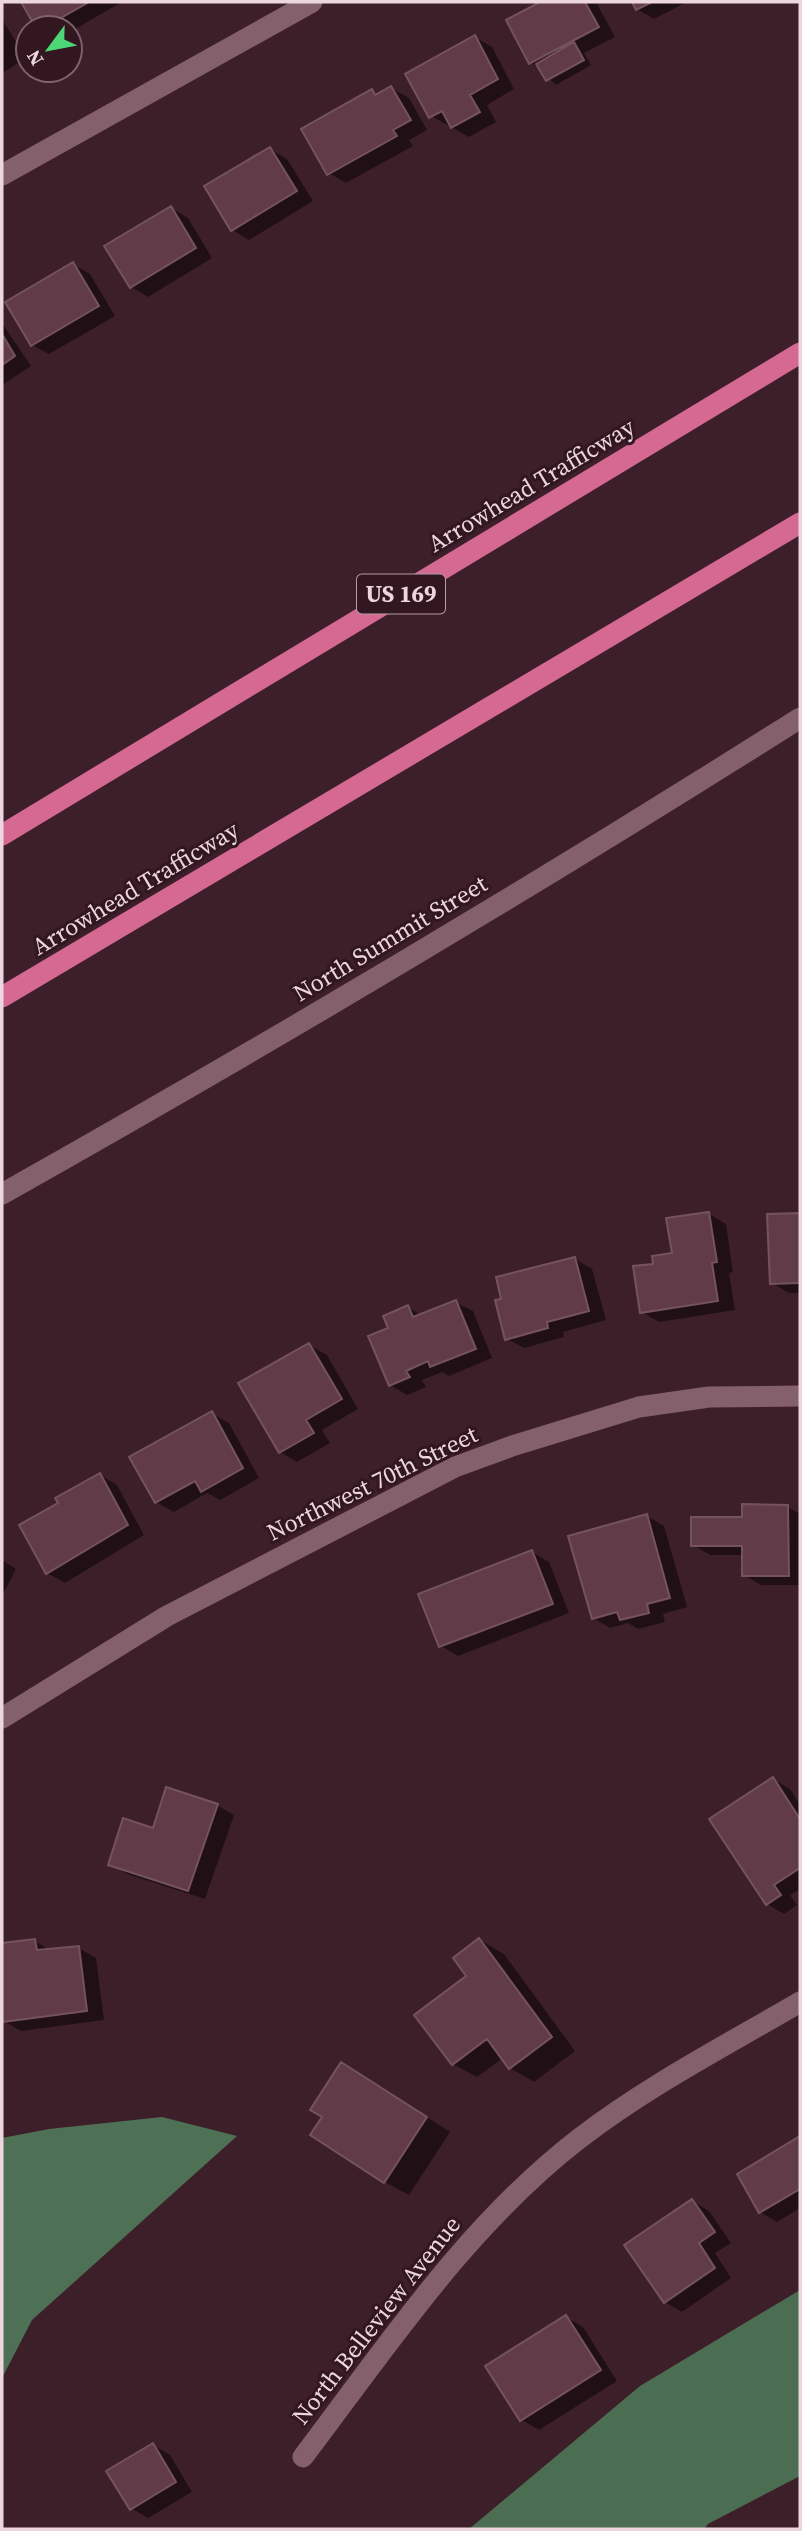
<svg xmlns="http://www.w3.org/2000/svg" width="802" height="2531" viewBox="0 0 802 2531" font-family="'Source Serif 4',serif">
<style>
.forest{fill:#4b6d52}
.water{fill:#4e7155}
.shadow{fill:#0007}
.building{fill:#623b49;stroke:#75535e;stroke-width:2}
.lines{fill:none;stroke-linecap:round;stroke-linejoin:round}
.minor{stroke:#84606c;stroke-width:21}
.highway{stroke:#d56992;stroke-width:21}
.labels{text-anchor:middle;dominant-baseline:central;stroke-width:6;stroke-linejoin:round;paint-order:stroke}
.shield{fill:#321620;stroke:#b49da4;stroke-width:2}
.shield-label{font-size:23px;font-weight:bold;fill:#ebd7dd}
.street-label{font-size:24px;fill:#ebd7dd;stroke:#321620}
</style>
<rect width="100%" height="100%" fill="#3d1f2a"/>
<path class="forest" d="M800,2290v186l-92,48 -4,5h-235l171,-143z"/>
<path class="water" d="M162,2117l75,19 -205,184 -30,58v-240l47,-9z"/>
<path class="shadow" d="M23,2h99l-52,30v-4h-32z
M544,2h52l19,35 -31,16 7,12 -35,20 -25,-23 -23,-42z
M634,2h53l-33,17 -17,-10z
M2,19l24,39 -24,15z
M475,37l17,10 22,42 -27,16 9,17 -27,15 -38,-21z
M391,88l18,10 18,32 -18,10 4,6 -67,37 -17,-10 43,-82 6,4z
M270,149l17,10 26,42 -64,39 -17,-10z
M171,208l17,10 24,40 -64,39 -17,-10z
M73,264l17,10 25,42 -66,38 -17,-9z
M2,323l29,43 -29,19z
M709,1214l17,10 7,48 -4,1 6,37 -76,12 -17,-10 13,-47 19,-11z
M800,1215v78h-11l-17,-10 -3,-67z
M575,1259l17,10 14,51 -43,12 1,5 -40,11 -17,-9z
M455,1302l18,9 19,47 -43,18 -7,-4 -20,8 4,7 -19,8 -17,-10v-56l18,-22 14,9z
M309,1345l18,10 31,54 -36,21 8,13 -33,19 -17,-10z
M211,1413l18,10 30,55 -39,22 -13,-7 -33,19 -18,-10z
M100,1475l17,10 27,50 -79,48 -18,-10 -26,-48 40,-21z
M788,1507l12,7v71h-39l-17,-10v-20h-34l-17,-10 51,-26z
M647,1516l17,10 23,81 -24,7 2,8 -27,7 -10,-6 -18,5 -17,-10z
M532,1552l17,10 20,51 -111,43 -17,-10z
M2,1560l14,9 -14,27z
M773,1779l17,10 10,16v84l-10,6 7,10 -13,9 -17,-10z
M217,1805l17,10 -29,84 -78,-25 -17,-10 45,-34z
M480,1940l24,14 71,97 -41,31 -24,-14 -7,-10 -26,19 -24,-13 16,-87z
M35,1941l16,10 28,-3 17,10 8,62 -83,11 -17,-10 -2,-76z
M366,2078l84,54 -41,63 -24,-13z
M800,2138v70l-23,14 -17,-10 -21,-38z
M692,2201l17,10 22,32 -16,10 16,25 -49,34 -17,-10z
M566,2317l17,10 34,54 -78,49 -17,-10 -35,-54z
M153,2445l17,10 22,37 -44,26 -17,-10z"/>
<path class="building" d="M21,2h68l-46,26h-7z
M540,2h45l14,25 -70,37 -23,-44z
M632,2h20l-16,8z
M475,35l23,44 -28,16 10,17 -29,16 -9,-17 -13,7 -24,-44z
M574,42l10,18 -38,21 -10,-17z
M391,86l20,34 -18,10 4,6 -70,39 -26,-46 71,-40 3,6z
M270,147l27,44 -66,40 -27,-45z
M171,206l25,42 -66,40 -26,-42z
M73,262l26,44 -68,40 -26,-44z
M2,334l13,22 -13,9z
M709,1212l8,50 -5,1 6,38 -78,12 -7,-47 20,-2 -1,-8 20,-3 -6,-35z
M800,1213v70l-30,1 -3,-70z
M575,1257l14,54 -42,11 1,6 -43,12 -10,-40 6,-1 -5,-22z
M456,1300l20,49 -46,18 -2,-6 -22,10 4,6 -21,9 -21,-50 20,-8 -5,-12 25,-11 5,12z
M309,1343l33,56 -36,21 8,13 -35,20 -41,-70z
M212,1411l31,57 -42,24 -6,-11 -40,22 -26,-46z
M100,1473l28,52 -82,49 -27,-49 39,-22 -3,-5z
M742,1504l46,1 1,71h-47v-30h-51v-29h51z
M647,1514l23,84 -23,6 2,9 -29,7 -3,-8 -25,7 -24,-83z
M532,1550l21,54 -114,43 -21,-53z
M773,1777l27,42v49l-26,17 7,10 -15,10 -57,-86z
M166,1787l52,17 -30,87 -80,-26 15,-47 30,10z
M479,1938l73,99 -43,32 -22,-30 -35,26 -38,-50 52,-39 -13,-18z
M35,1939l2,11 42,-4 8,65 -85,11v-79z
M341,2062l86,55 -43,66 -74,-48 12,-18 -12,-7z
M800,2136v53l-41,24 -22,-39z
M692,2199l23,33 -16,11 16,25 -51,35 -40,-58z
M566,2315l35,55 -81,51 -35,-55z
M153,2443l23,39 -46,28 -24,-39z"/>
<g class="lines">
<path class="minor" d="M2,175l310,-173
M2,1194c270,-152 536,-310 798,-476
M2,1718l165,-102 288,-149 57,-21 127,-39 70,-10 91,-1
M303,2457c85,-112 164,-232 277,-319 69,-53 145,-92 220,-136"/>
<path class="highway" d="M2,835l798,-482
M2,997l798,-474"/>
</g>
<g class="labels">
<rect class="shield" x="357" y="574.5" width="88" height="39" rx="5"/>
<g class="shield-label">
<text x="401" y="594">US 169</text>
</g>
<g class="street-label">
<text transform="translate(531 485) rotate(-31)">Arrowhead Trafficway</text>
<text transform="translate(135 888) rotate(-31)">Arrowhead Trafficway</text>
<text transform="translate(390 938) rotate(-31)">North Summit Street</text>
<text transform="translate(372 1483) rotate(-26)">Northwest 70th Street</text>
<text transform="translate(376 2320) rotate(-52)">North Belleview Avenue</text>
</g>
</g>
<rect width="802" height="2531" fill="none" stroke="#ebd7dd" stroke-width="7"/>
<g transform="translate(49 49) rotate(238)"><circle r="33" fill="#321620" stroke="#7c636c" stroke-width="2"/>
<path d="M0-5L12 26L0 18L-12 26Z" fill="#4dd676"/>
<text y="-10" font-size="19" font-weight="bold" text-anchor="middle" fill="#ebd7dd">N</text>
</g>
</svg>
